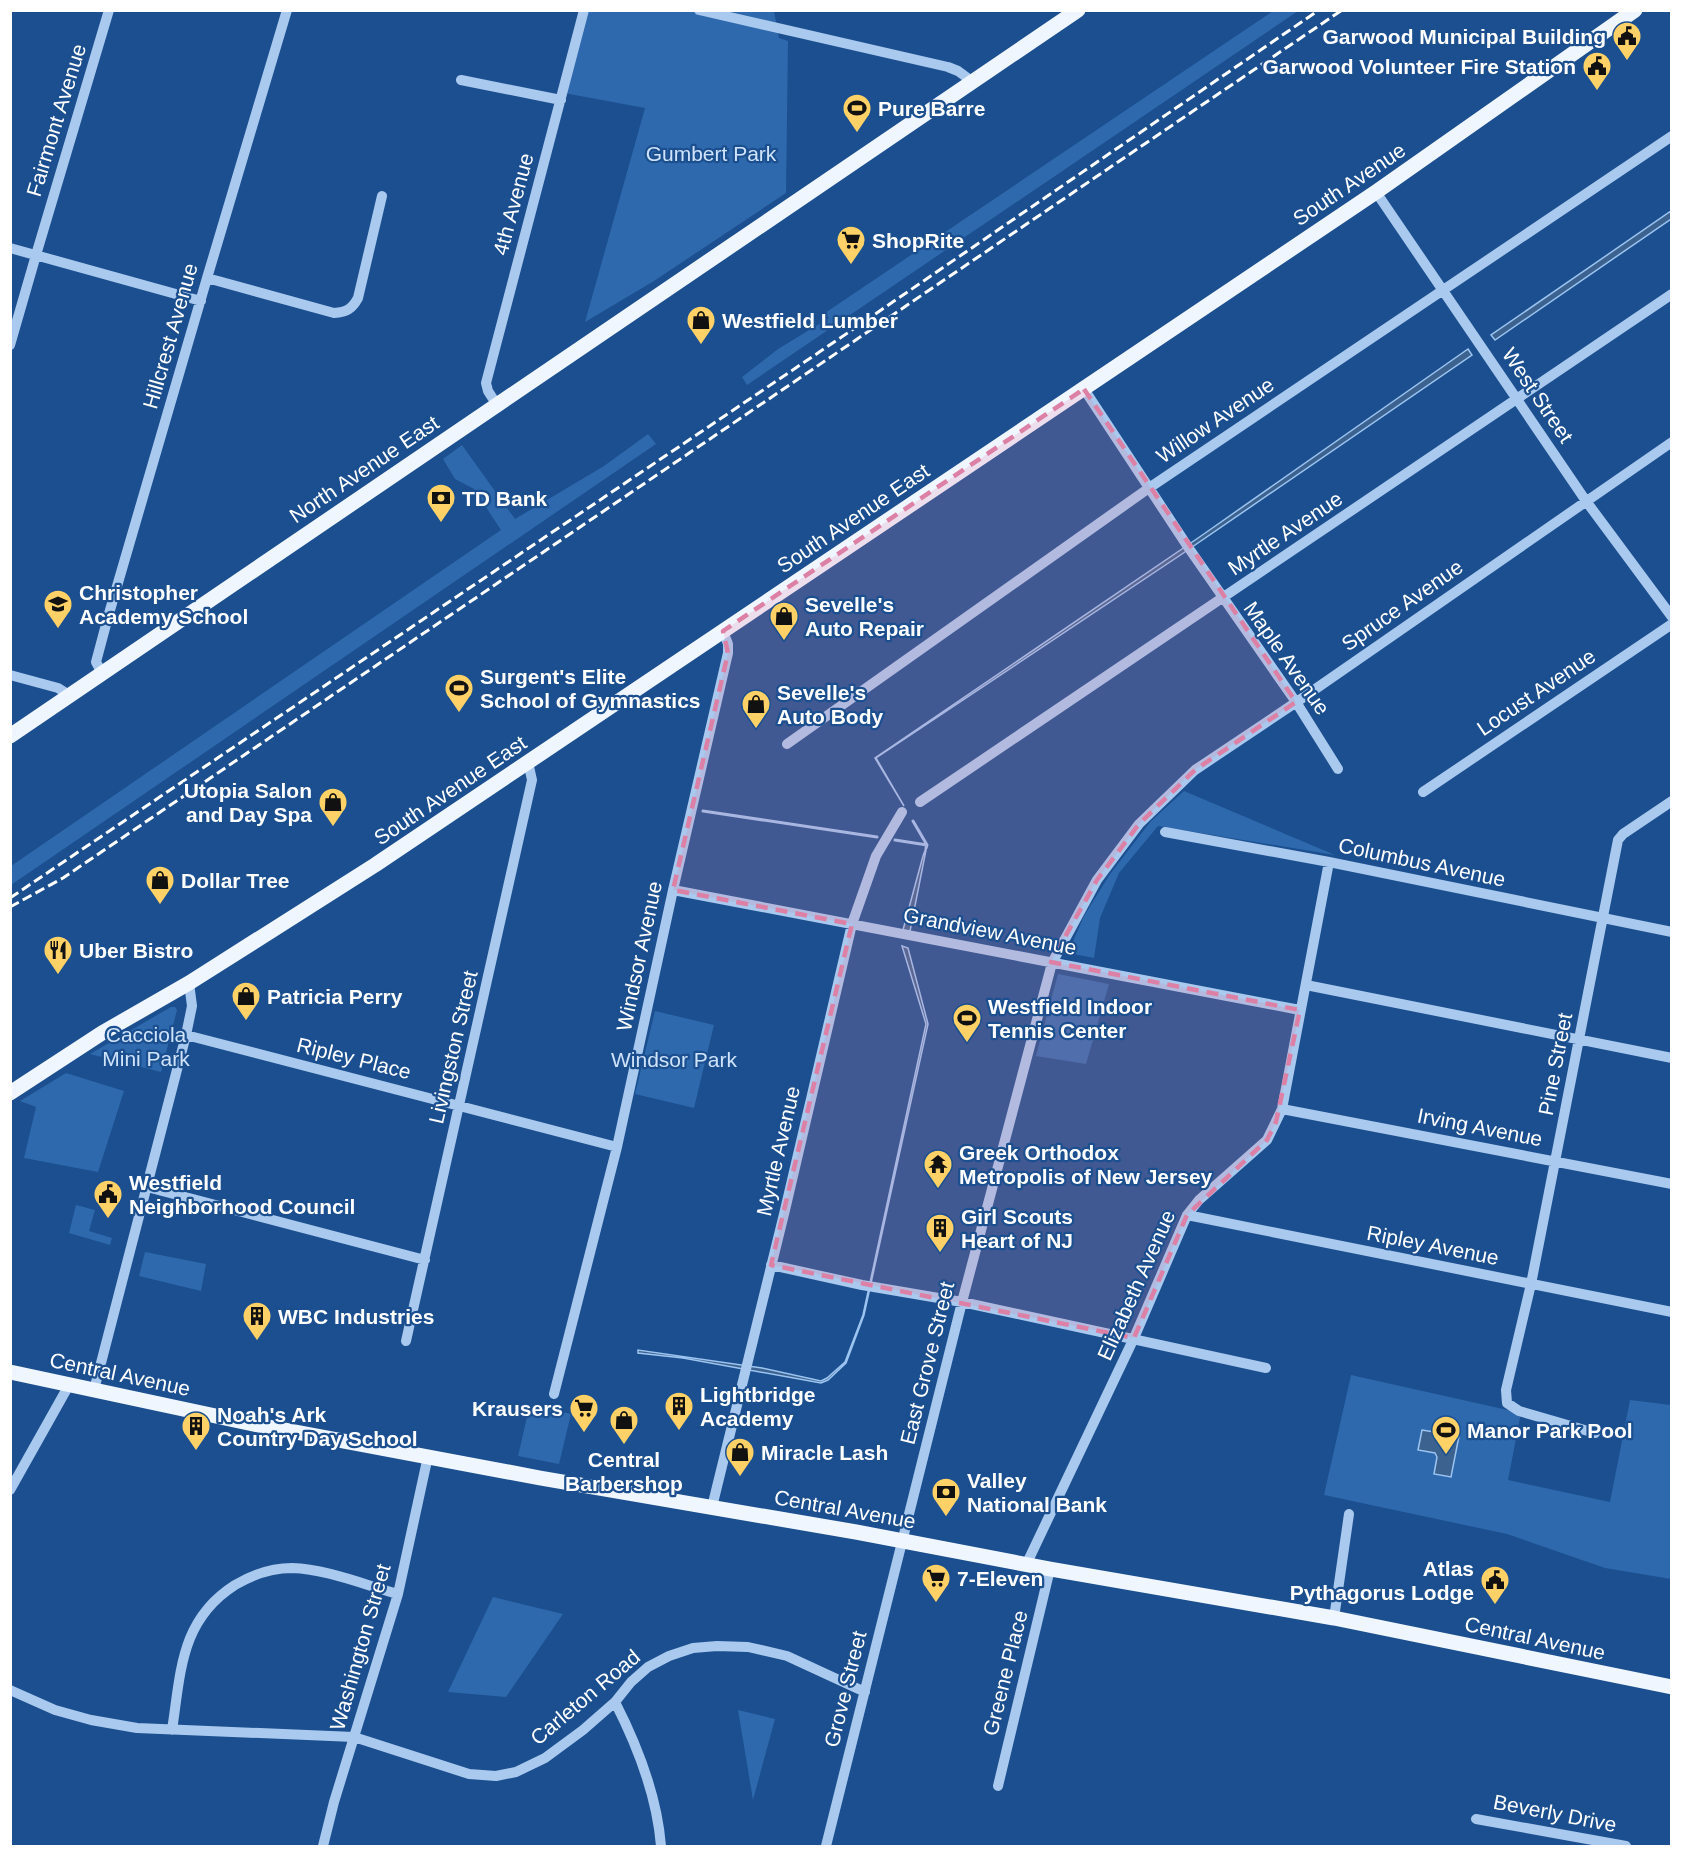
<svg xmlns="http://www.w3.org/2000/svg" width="1682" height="1857" viewBox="0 0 1682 1857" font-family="Arial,sans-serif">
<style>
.green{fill:#2e69ad}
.water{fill:#3c6290;stroke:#9cc4f0;stroke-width:1.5}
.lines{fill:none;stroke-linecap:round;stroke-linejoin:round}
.stream{stroke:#9cc4f0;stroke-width:3}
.minor{stroke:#a9c9ee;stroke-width:10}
.major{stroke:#f0f6ff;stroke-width:15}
.rail{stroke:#fff;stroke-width:3;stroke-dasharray:10 4.5;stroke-linecap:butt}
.marked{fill:#dd80a5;fill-opacity:0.2;stroke:#dd80a5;stroke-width:4.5;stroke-dasharray:12 8;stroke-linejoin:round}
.labels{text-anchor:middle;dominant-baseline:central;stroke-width:4.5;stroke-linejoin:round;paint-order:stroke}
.poi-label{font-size:21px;font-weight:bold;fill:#fff;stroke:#1b4f8f;text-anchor:start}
.street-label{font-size:21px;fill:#fff;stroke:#1b4f8f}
.park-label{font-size:21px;fill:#cfe3fa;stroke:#1b4f8f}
</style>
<rect width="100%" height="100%" fill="#1b4f8f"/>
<path class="green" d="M583,11h191l5,27 9,3 -2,152 -132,88 -69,41 60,-214 -81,-15z
M1273,11h25l-551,374 -5,-8 36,-28 51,-31 -4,-5z
M648,434l8,10 -645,441v-19l490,-336 -27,-41 -19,-10 -12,-20 19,-14 53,74 89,-53z
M1184,791l151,64 -177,-29 -39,47 -19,45 -6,40 -26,-5 16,-37 26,-42 41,-53z
M1058,974l51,10 -23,80 -50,-8z
M171,1007h4l2,3 -16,62 -71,-18z
M655,1011l59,14 -20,83 -59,-14z
M66,1073l58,18 -26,81 -74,-14 12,-51 -16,-6z
M76,1205l19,5 -6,21 23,7 -2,7 -41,-12z
M145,1252l61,12 -5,27 -62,-15z
M1351,1375l170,38 -13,67 102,22 20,-102 41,5v174l-66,-11 -98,-34 -183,-39z
M530,1404l41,10 -12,50 -41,-8z
M493,1597l70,17 -57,83 -58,-5z
M738,1710l37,9 -22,81z"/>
<path class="water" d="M1671,211v8l-176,121 -4,-5z
M1468,349l4,6 -293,201 -303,202 28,48 -29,-48 326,-222z
M927,845l-17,86 -7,-1 20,-74z
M902,946l6,2 20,76 -64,291 -18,48 -18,17 -7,3 -138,-25 -45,-5v-3l124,18 59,13 6,-3 18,-16 18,-47 63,-291z
M1422,1430l37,6 -8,41 -17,-3 3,-17 -2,-4 -17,-3z"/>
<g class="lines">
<path class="stream" d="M703,811l174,26
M913,821l14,24 -1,3
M895,840l32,5"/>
<path class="minor" d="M699,10l249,57 10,4 15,11
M461,80l100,20
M1376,192l210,309 86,116
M10,248l191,53
M207,278l127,35c13,-1 18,-4 24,-15l24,-102
M10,345l26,-90 73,-245
M1084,389l104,158 108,155 42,67
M497,405l-9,-14 -2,-8 98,-373
M102,673l-6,-11 12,-45 99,-339 80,-268
M10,675l48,13 11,7
M787,744l362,-256 523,-352
M1423,792l249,-168
M920,802l752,-508
M1165,832l164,30 343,70
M673,890l627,120
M1306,985l366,73
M186,1035l431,112
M1282,1109l390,75
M147,1187l278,73
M1187,1215l485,97
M771,1265l91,20 100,17 304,66
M406,1341l126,-561 -4,-18
M94,1390l92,-355 6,-29 -3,-23
M554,1394l63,-247 56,-257 55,-237v-9l-5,-13
M1595,1433l-76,-22 -12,-8 -1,-13 25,-106 87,-444 5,-6 49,-33
M10,1490l59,-105
M712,1507l73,-297 67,-286 24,-68 26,-44
M1026,1565l108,-227 53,-123 12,-15 68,-60 15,-31 47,-247
M1334,1618l15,-104
M10,1690l45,20 36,10 46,8 217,9 115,37 27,2 20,-4 29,-14 38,-28 32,-28 16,-20 17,-15 21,-11 24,-8 24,-2 31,1 39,9 78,36
M615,1702c23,45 42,93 46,144
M172,1730c9,-58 8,-110 63,-145 17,-10 37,-17 57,-17 34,1 73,17 106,26
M998,1786l52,-217
M1476,1819l150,27
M323,1846l11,-44 64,-208 30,-138
M826,1846l136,-544 90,-339 45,-83 42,-56 56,-54 106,-71 371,-257"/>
<path class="major" d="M10,736l1068,-726
M10,1093l92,-60 87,-50 186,-118 1001,-673 259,-182
M10,1372l243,52 287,54 316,54 194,37 284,49 338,69"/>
<path class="rail" d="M10,898l839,-566 470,-322
M10,907l53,-29 1279,-868"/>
</g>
<path class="marked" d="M1084,389l212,313 -101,68 -56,54 -42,56 -46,82 249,48 -24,112 -9,18 -80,75 -53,123 -363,-73 81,-341 -179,-34 55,-237 -5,-22z"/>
<defs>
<g id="civic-pin" transform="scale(1.5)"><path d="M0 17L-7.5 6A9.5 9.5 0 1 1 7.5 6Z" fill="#ffd166" stroke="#1b4f8f"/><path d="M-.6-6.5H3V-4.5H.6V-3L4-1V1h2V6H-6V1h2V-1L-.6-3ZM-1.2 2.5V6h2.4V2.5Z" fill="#111"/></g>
<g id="stadium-pin" transform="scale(1.5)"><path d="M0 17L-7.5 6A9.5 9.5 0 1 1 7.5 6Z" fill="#ffd166" stroke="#1b4f8f"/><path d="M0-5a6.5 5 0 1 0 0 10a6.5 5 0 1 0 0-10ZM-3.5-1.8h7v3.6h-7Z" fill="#111"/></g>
<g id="supermarket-pin" transform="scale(1.5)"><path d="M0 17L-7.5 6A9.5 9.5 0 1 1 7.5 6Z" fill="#ffd166" stroke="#1b4f8f"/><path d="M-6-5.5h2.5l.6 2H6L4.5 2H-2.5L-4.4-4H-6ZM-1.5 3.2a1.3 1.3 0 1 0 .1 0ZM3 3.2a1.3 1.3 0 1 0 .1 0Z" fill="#111"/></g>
<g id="shop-pin" transform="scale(1.5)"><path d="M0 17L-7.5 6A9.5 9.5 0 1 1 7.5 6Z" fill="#ffd166" stroke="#1b4f8f"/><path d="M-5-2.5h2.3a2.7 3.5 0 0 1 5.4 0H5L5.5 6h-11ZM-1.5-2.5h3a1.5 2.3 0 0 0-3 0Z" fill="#111"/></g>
<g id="bank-pin" transform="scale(1.5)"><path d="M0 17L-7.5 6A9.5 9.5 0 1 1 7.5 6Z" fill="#ffd166" stroke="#1b4f8f"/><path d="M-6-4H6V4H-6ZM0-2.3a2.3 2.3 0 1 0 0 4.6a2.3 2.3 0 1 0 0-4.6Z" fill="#111"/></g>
<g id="school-pin" transform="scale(1.5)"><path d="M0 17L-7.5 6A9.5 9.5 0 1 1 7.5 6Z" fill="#ffd166" stroke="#1b4f8f"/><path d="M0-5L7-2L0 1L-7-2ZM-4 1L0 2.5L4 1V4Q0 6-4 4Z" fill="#111"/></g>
<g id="restaurant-pin" transform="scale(1.5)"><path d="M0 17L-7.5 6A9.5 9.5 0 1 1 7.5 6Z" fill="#ffd166" stroke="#1b4f8f"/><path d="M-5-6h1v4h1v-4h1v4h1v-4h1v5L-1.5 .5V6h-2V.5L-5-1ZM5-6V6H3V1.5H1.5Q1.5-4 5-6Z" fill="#111"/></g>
<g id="temple-pin" transform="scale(1.5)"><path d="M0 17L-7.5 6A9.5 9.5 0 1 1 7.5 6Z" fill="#ffd166" stroke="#1b4f8f"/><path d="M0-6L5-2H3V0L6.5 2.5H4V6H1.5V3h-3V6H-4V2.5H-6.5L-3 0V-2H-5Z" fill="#111"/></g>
<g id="building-pin" transform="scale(1.5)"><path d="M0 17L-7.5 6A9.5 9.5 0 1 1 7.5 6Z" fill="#ffd166" stroke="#1b4f8f"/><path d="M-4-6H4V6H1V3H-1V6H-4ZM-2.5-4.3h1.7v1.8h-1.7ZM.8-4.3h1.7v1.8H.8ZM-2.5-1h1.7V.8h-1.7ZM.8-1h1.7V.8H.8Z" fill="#111"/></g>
</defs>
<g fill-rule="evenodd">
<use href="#civic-pin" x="1627" y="36"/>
<use href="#civic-pin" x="1597" y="66"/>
<use href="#stadium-pin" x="857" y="108"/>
<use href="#supermarket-pin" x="851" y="240"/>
<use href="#shop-pin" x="701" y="320"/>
<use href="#bank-pin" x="441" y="498"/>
<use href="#school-pin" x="58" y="604"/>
<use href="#shop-pin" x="784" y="616"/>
<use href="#stadium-pin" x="459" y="688"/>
<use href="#shop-pin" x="756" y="704"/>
<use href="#shop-pin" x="333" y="802"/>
<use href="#shop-pin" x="160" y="880"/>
<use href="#restaurant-pin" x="58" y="950"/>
<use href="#shop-pin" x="246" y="996"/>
<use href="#stadium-pin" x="967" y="1018"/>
<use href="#temple-pin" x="938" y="1164"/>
<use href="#civic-pin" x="108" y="1194"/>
<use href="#building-pin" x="940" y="1228"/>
<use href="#building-pin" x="257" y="1316"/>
<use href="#building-pin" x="679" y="1406"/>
<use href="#supermarket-pin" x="584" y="1408"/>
<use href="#shop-pin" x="624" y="1420"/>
<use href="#building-pin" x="196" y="1426"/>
<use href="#stadium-pin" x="1446" y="1430"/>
<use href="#shop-pin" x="740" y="1452"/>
<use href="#bank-pin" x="946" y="1492"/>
<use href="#supermarket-pin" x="936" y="1578"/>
<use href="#civic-pin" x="1495" y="1580"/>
</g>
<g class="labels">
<g class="poi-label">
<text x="1606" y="36" text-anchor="end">Garwood Municipal Building</text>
<text x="1576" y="66" text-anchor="end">Garwood Volunteer Fire Station</text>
<text x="878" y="108">Pure Barre</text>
<text x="872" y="240">ShopRite</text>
<text x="722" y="320">Westfield Lumber</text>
<text x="462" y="498">TD Bank</text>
<text x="79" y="592">Christopher<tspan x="79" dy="24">Academy School</tspan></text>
<text x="805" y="604">Sevelle's<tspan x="805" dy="24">Auto Repair</tspan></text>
<text x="480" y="676">Surgent's Elite<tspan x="480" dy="24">School of Gymnastics</tspan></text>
<text x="777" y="692">Sevelle's<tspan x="777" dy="24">Auto Body</tspan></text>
<text x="312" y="790" text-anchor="end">Utopia Salon<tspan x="312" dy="24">and Day Spa</tspan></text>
<text x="181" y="880">Dollar Tree</text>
<text x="79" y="950">Uber Bistro</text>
<text x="267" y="996">Patricia Perry</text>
<text x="988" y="1006">Westfield Indoor<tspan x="988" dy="24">Tennis Center</tspan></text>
<text x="959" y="1152">Greek Orthodox<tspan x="959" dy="24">Metropolis of New Jersey</tspan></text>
<text x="129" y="1182">Westfield<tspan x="129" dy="24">Neighborhood Council</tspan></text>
<text x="961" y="1216">Girl Scouts<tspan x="961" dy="24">Heart of NJ</tspan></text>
<text x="278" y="1316">WBC Industries</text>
<text x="700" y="1394">Lightbridge<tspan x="700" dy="24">Academy</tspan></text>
<text x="563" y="1408" text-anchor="end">Krausers</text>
<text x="217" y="1414">Noah's Ark<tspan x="217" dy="24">Country Day School</tspan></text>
<text x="1467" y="1430">Manor Park Pool</text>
<text x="761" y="1452">Miracle Lash</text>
<text x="624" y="1459" text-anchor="middle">Central<tspan x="624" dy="24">Barbershop</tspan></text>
<text x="967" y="1480">Valley<tspan x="967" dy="24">National Bank</tspan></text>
<text x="1474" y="1568" text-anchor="end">Atlas<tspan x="1474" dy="24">Pythagorus Lodge</tspan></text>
<text x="957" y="1578">7-Eleven</text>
</g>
<g class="street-label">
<text transform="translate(56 120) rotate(-73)">Fairmont Avenue</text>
<text transform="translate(1349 184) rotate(-34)">South Avenue</text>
<text transform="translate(513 204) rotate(-75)">4th Avenue</text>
<text transform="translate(170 336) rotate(-74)">Hillcrest Avenue</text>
<text transform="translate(1538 395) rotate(56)">West Street</text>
<text transform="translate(1215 420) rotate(-34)">Willow Avenue</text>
<text transform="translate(364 469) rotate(-34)">North Avenue East</text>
<text transform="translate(853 518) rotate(-34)">South Avenue East</text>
<text transform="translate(1285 533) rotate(-34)">Myrtle Avenue</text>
<text transform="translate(1402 605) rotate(-35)">Spruce Avenue</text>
<text transform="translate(1287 658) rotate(55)">Maple Avenue</text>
<text transform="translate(1536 692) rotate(-34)">Locust Avenue</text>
<text transform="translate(450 790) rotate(-34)">South Avenue East</text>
<text transform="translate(1422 862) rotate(12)">Columbus Avenue</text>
<text transform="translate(990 931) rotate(11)">Grandview Avenue</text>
<text transform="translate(639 956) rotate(-78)">Windsor Avenue</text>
<text transform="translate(453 1047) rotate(-77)">Livingston Street</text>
<text transform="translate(354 1058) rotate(14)">Ripley Place</text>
<text transform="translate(1555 1064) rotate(-79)">Pine Street</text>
<text transform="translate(1480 1127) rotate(11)">Irving Avenue</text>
<text transform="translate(778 1151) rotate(-77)">Myrtle Avenue</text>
<text transform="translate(1433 1245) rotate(11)">Ripley Avenue</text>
<text transform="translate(1136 1285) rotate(-66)">Elizabeth Avenue</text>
<text transform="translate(927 1363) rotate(-76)">East Grove Street</text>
<text transform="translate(120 1374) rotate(12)">Central Avenue</text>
<text transform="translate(845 1509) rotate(10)">Central Avenue</text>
<text transform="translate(1535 1638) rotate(12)">Central Avenue</text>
<text transform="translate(360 1647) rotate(-74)">Washington Street</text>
<text transform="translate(1005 1673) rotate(-76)">Greene Place</text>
<text transform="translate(845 1689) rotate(-76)">Grove Street</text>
<text transform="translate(585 1697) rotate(-40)">Carleton Road</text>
<text transform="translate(1555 1813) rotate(11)">Beverly Drive</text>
</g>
<g class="park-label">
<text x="711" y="153">Gumbert Park</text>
<text x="146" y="1034">Cacciola<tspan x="146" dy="24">Mini Park</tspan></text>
<text x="674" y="1059">Windsor Park</text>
</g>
</g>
<rect width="1682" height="1857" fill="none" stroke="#ffffff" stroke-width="24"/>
</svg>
